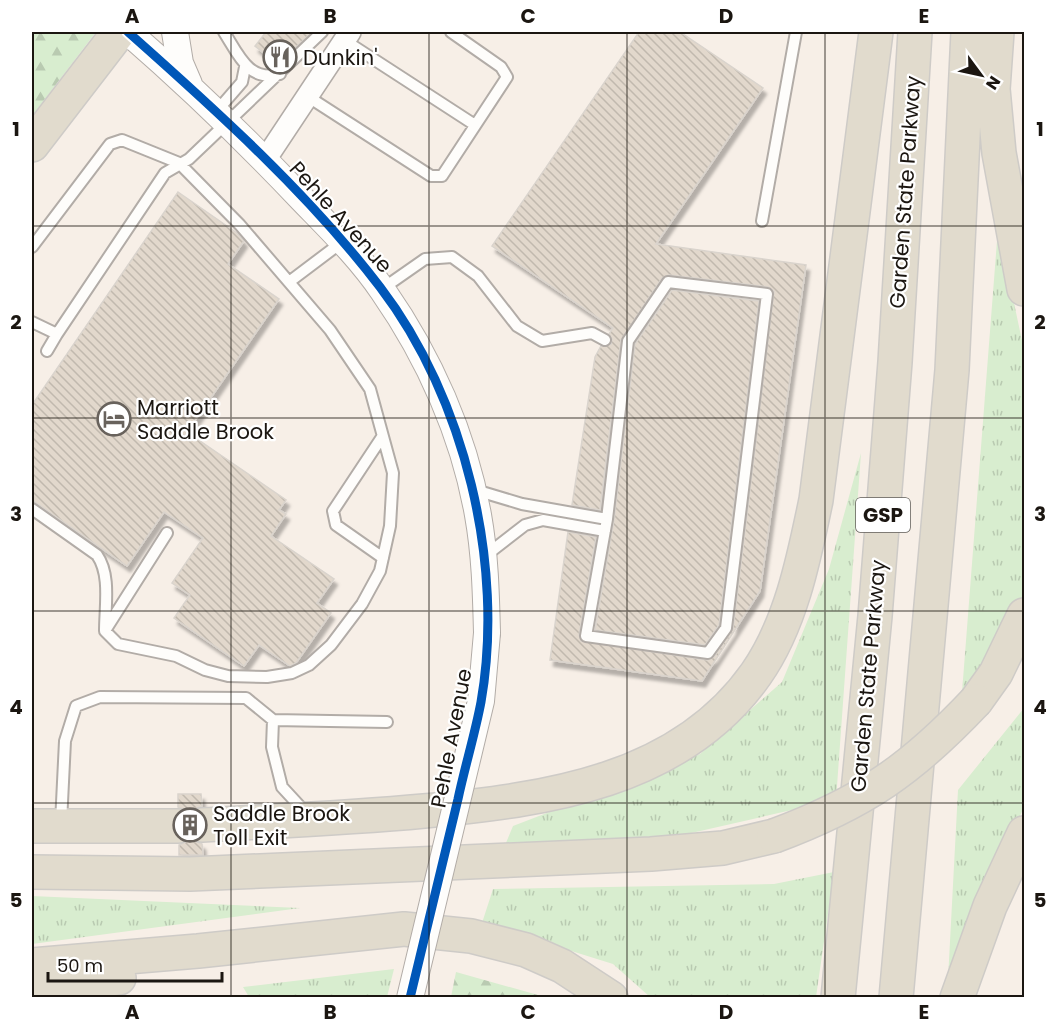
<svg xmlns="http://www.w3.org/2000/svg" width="1056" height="1029" viewBox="0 0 1056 1029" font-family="Poppins,sans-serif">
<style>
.grass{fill:url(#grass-tufts)}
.forest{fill:url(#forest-firs)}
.building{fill:url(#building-back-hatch);stroke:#dad4cd;stroke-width:1.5;filter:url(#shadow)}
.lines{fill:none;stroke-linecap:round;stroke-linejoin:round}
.service-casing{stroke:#b2aca7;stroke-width:14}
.minor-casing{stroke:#b2aca7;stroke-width:24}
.tertiary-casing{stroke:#b2aca7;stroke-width:28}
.motorway-casing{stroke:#cecbc7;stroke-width:36}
.service{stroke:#fefdfb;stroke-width:10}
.minor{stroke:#fefdfb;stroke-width:21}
.tertiary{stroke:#fefdfb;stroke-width:26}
.motorway{stroke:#e1dbcd;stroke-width:33}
.tertiary-bridge-casing{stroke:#b2aca7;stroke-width:28;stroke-linecap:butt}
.motorway-bridge-casing{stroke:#cecbc7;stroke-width:36;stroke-linecap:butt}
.tertiary-bridge{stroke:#fefdfb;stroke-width:26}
.motorway-bridge{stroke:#e1dbcd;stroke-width:33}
.cycleway-casing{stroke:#fff;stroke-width:13}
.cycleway{stroke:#0057b8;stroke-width:9}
.grid{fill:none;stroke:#1b1611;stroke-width:1.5;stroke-opacity:0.55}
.labels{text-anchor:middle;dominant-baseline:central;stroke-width:4.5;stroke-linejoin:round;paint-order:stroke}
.shield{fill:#fff;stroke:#5f5c58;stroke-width:1.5}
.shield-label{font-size:20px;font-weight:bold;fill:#1b1611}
.poi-label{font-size:21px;fill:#1b1611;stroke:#fff;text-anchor:start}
.street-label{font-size:21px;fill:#1b1611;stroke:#fff}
.neatline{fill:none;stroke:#1b1611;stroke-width:2}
.grid-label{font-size:20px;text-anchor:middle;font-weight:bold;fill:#1b1611}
</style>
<defs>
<pattern id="grass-tufts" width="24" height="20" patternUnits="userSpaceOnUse" patternTransform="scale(1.5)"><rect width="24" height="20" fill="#d8edcf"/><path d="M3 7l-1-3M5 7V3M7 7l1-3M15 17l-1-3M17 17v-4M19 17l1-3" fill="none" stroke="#b9cab1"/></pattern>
<pattern id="forest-firs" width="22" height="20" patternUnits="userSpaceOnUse" patternTransform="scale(1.5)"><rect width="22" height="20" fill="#d8edcf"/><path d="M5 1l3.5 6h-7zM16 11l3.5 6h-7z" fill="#b9cab1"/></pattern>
<pattern id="building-back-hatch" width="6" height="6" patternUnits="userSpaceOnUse" patternTransform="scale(1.5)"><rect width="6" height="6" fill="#e2d8cc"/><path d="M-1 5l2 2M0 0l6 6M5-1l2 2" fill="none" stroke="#c1b9ae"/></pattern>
<filter id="shadow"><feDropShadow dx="3.5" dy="6" stdDeviation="1.5" flood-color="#0004"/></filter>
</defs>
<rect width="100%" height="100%" fill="#f7efe7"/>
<path class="grass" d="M998,228l26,122v296l-17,41 -49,57z
M861,453l-25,347 -215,49 -118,1 10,-24 187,-72 82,-72 47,-113z
M1024,708v99l-37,82 -40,109 11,-208z
M834,872l-18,125h-166l-37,-33 -131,-41 11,-34 281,-5z
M32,896l268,12 -268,36z
M394,969l-7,28h-138l-6,-10z"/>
<path class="forest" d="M32,32h64l-64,84z
M456,972l89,25h-94z"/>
<path class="building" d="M266,32h46l-34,32 -23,-18z
M639,32h41l83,56 -107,156 150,21 -46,326 -58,90 -152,-21 18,-128 28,5 -17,98 2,6 126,19 7,-3 19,-28 41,-338 -6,-4 -99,-12 -7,3 -41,62 -21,170 -28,-5 23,-148 6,-11 10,-2 1,-5 -3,-5 4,-6 -121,-82z
M178,192l59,41 7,8 -16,23 51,35 -92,133 99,68 -7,10 7,4 -15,22 63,43 -17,24 14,10 -35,50 -6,3 -31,-21 -15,21 -70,-48 16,-23 -18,-12 31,-45 -39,-26 -37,54 -95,-66v-95z
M672,290l87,11 -40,324 -14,20 -110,-15 19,-110 21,-176z
M178,794h23l1,12 -13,6 -11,-5z
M191,839l11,5 1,11h-24v-10z"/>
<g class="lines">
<g class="service-casing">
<path id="service" d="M224,32c14,22 25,51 56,42
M344,40l131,85
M307,96l124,80h11l65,-99 -6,-10 -50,-35
M216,112l26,-30 3,-15
M762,221l34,-189
M32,247l78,-103 12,-4 57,23 61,62 90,105 40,59 23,84 -3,53 -10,45 -18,33 -31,41 -22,20 -17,8 -25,4 -39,-1 -23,-6 -29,-14 -58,-12 -13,-13c0,-25 6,-56 -8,-76l-65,-46
M289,282l53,-40
M668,282l99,12 -41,334 -18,25 -122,-17 21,-117 21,-178z
M382,289l43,-30 27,-2 26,19 39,50 25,15 50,-8 13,7
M32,322l25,12 108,-161 24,-14 133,-127
M47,351l10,-17
M382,437l-49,74 3,14 47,33
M472,489l50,15 85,15
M485,556l40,-31 18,-5 62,11
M106,629l61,-96
M273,720l-1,27 10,40 24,26
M61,823l4,-82 11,-35 24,-9 146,1 27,22 114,2"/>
</g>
<g class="minor-casing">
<path id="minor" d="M265,160l85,-128"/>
</g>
<g class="tertiary-casing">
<path id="tertiary" d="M128,32c61,53 118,108 174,167 28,29 58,58 81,92 46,66 81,144 95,224 7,39 8,78 9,118
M175,32l5,31 9,21"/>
</g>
<g class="motorway-casing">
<path id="motorway" d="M997,32l-4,57 6,64 25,136
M32,145l87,-113
M976,701l20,-28 28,-58
M202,825c74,-4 148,-7 222,-14 121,-11 256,-29 332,-137 35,-50 48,-116 60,-174l60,-468
M32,826h146
M32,872l158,2 461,-20 72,-6 51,-12
M32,965l166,-14 206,-22 67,7 55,14 36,16 49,32
M32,989l87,-11
M838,998l37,-382 20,-254 20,-330
M896,998l56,-628 16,-338
M957,998l33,-92 34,-73"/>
</g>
<use href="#service" class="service"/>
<use href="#minor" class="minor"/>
<use href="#tertiary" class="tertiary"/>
<use href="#motorway" class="motorway"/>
<g class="tertiary-bridge-casing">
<path id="tertiary-bridge" d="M410,998l71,-297 6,-68"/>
</g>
<g class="motorway-bridge-casing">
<path id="motorway-bridge" d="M774,836c89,-33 137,-66 202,-135"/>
</g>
<use href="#tertiary-bridge" class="tertiary-bridge"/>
<use href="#motorway-bridge" class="motorway-bridge"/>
<g class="cycleway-casing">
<path id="cycleway" d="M128,32c88,78 181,162 252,255 85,111 125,278 101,415 -6,32 -16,64 -23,97 -16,66 -32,132 -48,199"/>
</g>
<use href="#cycleway" class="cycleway"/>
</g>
<path class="grid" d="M231,32v966M429,32v966M627,32v966M825,32v966M32,226h992M32,418h992M32,611h992M32,803h992"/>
<defs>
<g id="restaurant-ring" transform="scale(1.725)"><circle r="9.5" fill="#fff" stroke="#68625c" stroke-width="1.5"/><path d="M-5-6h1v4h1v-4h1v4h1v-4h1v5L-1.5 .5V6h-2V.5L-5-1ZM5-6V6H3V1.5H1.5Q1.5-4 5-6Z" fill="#68625c"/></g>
<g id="hotel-ring" transform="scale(1.725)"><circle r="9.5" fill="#fff" stroke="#68625c" stroke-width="1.5"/><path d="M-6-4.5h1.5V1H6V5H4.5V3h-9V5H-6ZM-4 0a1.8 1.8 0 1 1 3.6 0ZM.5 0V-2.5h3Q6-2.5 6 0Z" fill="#68625c"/></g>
<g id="building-ring" transform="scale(1.725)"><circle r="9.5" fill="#fff" stroke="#68625c" stroke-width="1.5"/><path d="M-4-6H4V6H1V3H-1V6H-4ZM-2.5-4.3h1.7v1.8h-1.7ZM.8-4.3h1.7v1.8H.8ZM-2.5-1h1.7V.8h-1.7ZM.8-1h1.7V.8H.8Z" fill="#68625c"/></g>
</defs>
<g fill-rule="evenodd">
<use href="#restaurant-ring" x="280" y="57"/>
<use href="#hotel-ring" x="114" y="419"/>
<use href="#building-ring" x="190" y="825"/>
</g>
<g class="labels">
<rect class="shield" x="856" y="498" width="54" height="34" rx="4.5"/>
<g class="shield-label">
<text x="883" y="515">GSP</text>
</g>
<g class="poi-label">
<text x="303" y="57">Dunkin'</text>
<text x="137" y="407">Marriott<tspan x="137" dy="24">Saddle Brook</tspan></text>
<text x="213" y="813">Saddle Brook<tspan x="213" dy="24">Toll Exit</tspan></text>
</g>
<g class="street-label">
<text transform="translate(905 192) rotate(-86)">Garden State Parkway</text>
<text transform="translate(341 217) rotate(48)">Pehle Avenue</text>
<text transform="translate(868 676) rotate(-85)">Garden State Parkway</text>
<text transform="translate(451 738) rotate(-79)">Pehle Avenue</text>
</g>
</g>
<rect width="1056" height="1029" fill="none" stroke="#ffffff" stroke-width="66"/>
<g transform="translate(981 75) rotate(123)" stroke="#ffffff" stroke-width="4.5" paint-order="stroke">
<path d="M0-4.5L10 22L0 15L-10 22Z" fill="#1b1611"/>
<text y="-9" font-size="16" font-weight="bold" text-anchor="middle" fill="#1b1611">N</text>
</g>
<path d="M48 972v9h174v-9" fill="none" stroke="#1b1611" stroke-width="3"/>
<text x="57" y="972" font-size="18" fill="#1b1611" stroke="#ffffff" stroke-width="4.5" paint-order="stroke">50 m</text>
<rect x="33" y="33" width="990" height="963" class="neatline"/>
<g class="grid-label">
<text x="132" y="23">A</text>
<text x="330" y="23">B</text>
<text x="528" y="23">C</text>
<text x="726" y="23">D</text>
<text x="924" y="23">E</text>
<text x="16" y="136">1</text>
<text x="1040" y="136">1</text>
<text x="16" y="329">2</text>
<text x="1040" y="329">2</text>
<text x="16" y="521">3</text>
<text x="1040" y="521">3</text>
<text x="16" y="714">4</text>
<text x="1040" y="714">4</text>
<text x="16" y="907">5</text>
<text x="1040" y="907">5</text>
<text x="132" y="1019">A</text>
<text x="330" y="1019">B</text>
<text x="528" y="1019">C</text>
<text x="726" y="1019">D</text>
<text x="924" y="1019">E</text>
</g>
</svg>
